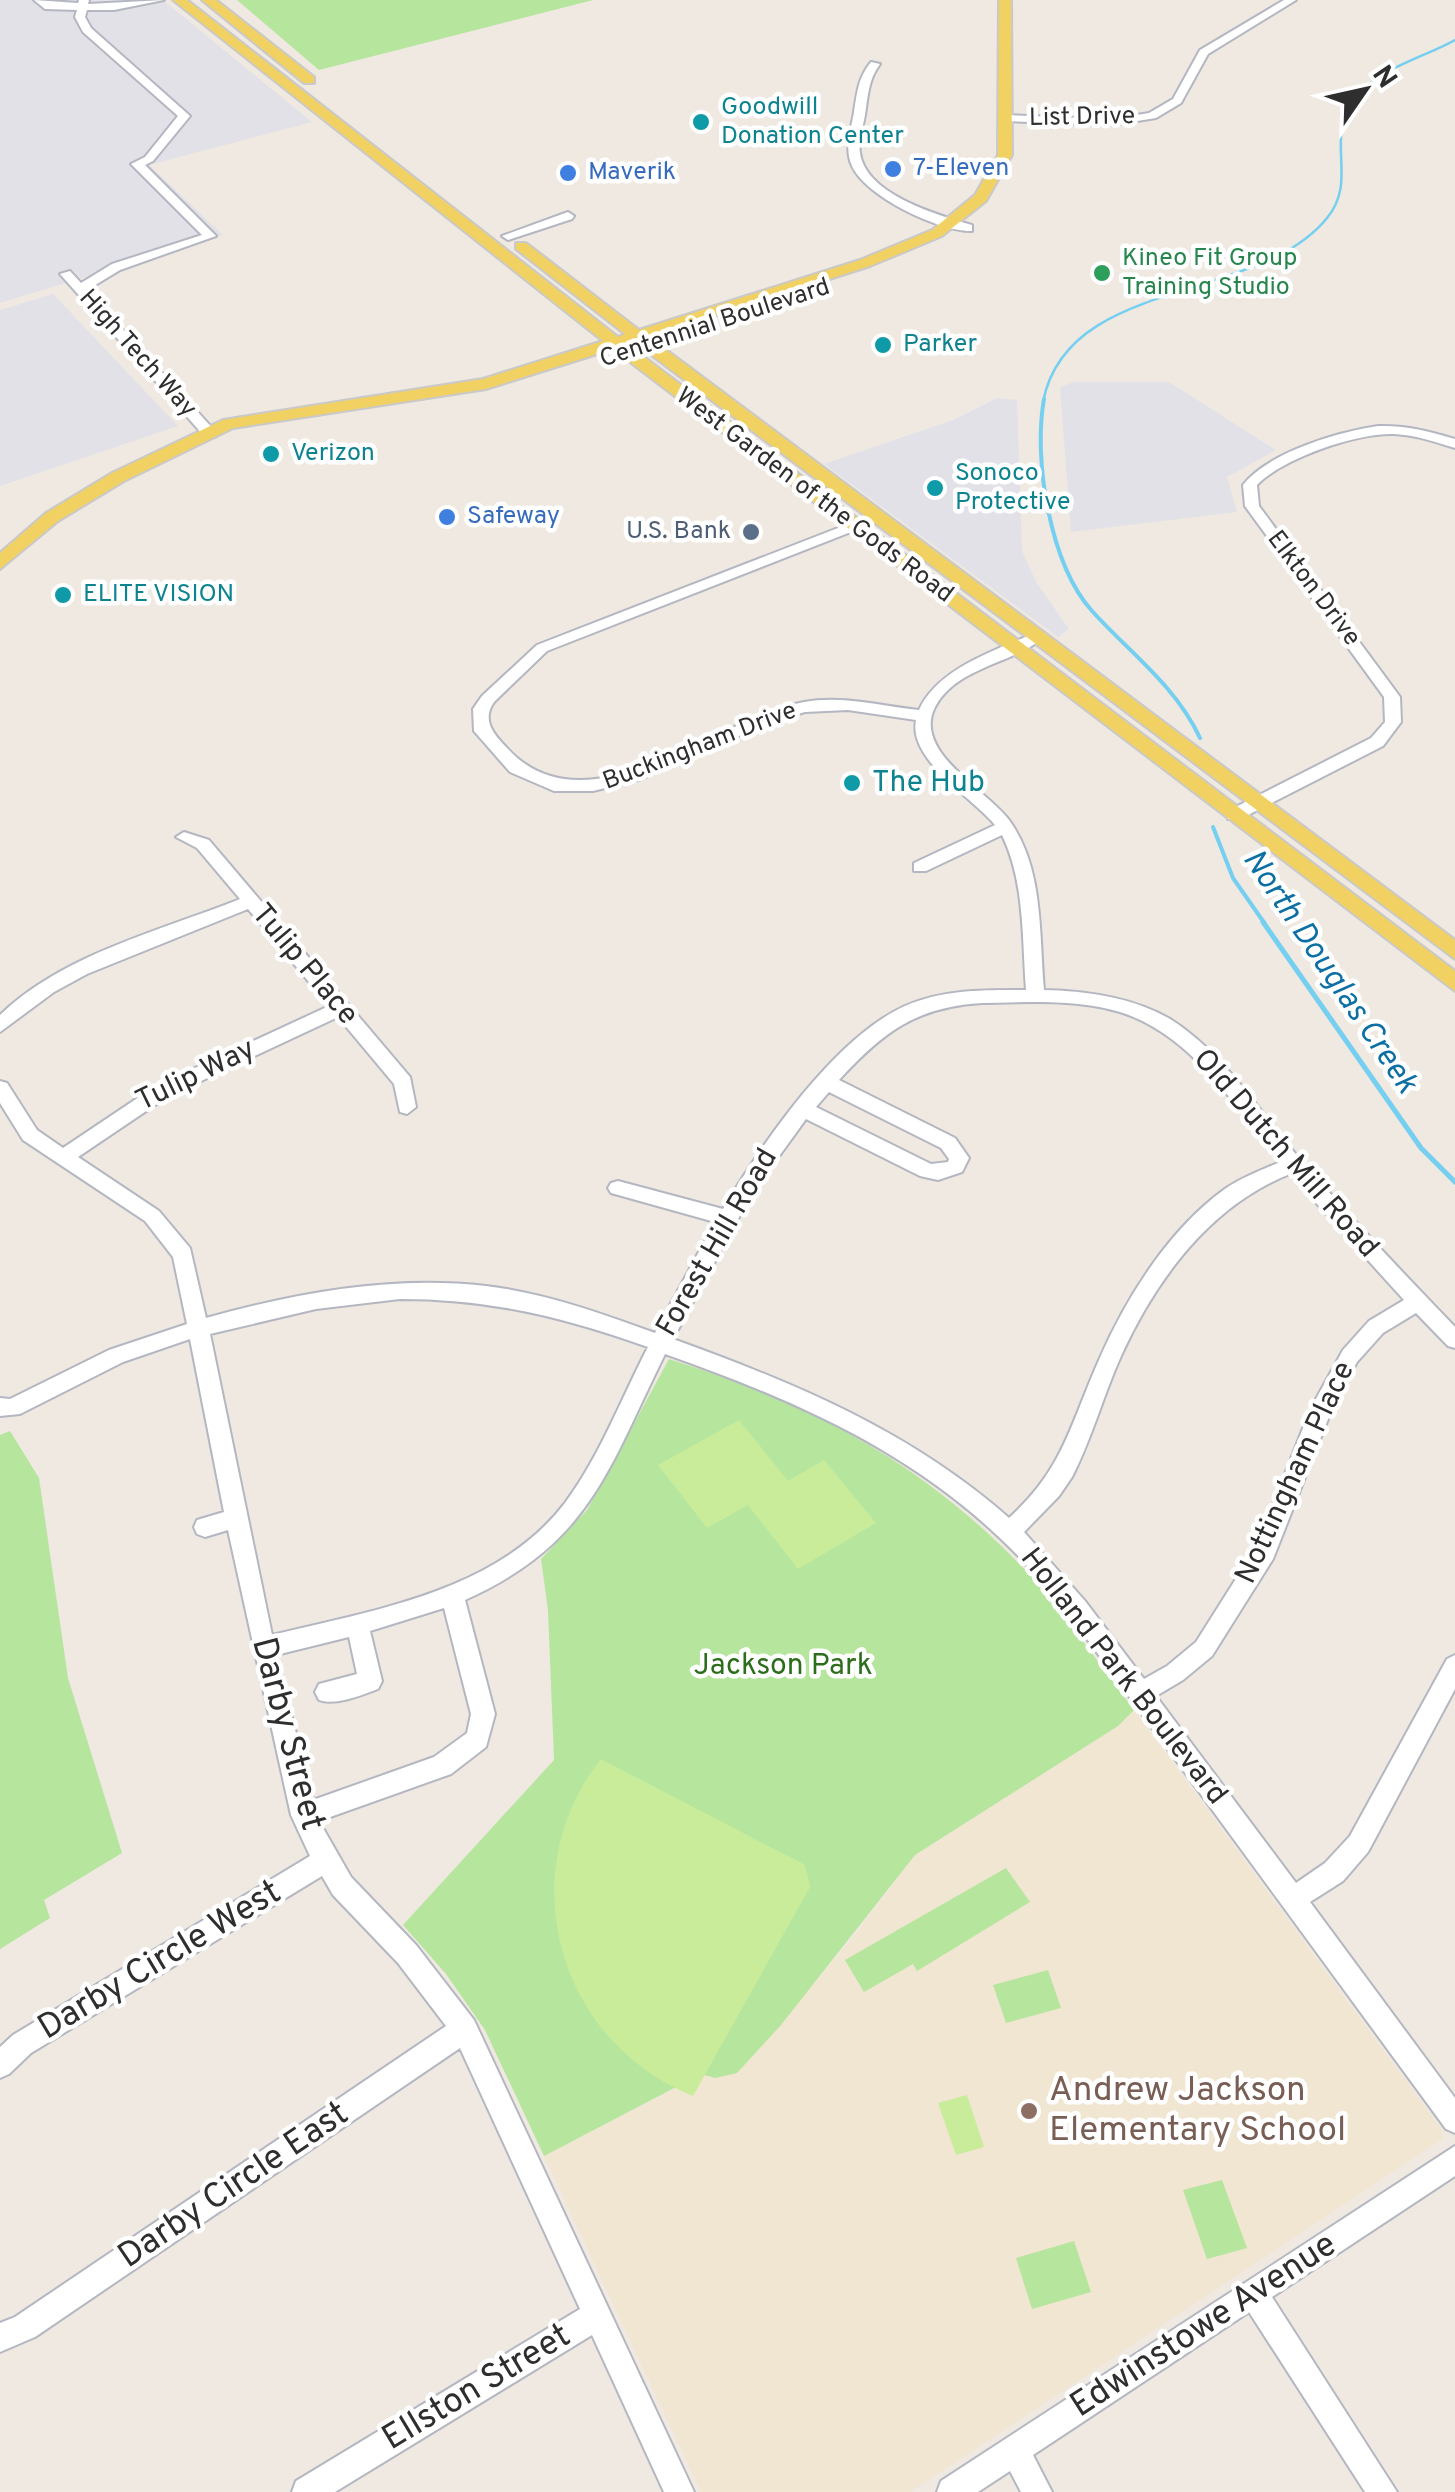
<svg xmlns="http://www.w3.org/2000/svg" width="1455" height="2492" viewBox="0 0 1455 2492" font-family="Overpass,sans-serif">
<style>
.industrial{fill:#e3e1e8}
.education{fill:#f0e6d1}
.green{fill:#b6e59e}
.pitch{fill:#c9ec9a}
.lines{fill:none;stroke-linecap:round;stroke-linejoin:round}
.stream-far2{stroke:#75cff0;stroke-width:2.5}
.stream-far1{stroke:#75cff0;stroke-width:4}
.stream{stroke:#75cff0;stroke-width:5}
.minor-casing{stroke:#b4b7c1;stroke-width:4}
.major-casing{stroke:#c9c9c9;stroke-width:4}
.minor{fill:#fff;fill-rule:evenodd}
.major{fill:#f2d163;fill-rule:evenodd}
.culture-dot{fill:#0f9aa8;stroke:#fff;stroke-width:4}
.shop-dot{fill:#3f7fe0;stroke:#fff;stroke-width:4}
.leisure-dot{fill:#2e9e5b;stroke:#fff;stroke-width:4}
.service-dot{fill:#5c6f8a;stroke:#fff;stroke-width:4}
.education-dot{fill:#8d6e63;stroke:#fff;stroke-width:4}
.labels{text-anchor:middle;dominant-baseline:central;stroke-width:9;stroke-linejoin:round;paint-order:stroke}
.far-culture-label{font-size:25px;fill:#0d838f;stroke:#fff;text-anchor:start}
.far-street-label{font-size:25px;fill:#2e2e2e;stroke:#fff}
.far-shop-label{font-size:25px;fill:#366cbe;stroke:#fff;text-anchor:start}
.far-leisure-label{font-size:25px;fill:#27864d;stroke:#fff;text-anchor:start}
.far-service-label{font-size:25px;fill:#4e5e75;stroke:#fff;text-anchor:end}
.culture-label{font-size:30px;fill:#0d838f;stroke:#fff;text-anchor:start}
.street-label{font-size:30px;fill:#2e2e2e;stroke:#fff}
.park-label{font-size:30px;fill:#2c6e1b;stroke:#fff}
.water-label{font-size:32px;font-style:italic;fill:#0d6fa3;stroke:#fff}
.near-street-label{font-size:35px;fill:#2e2e2e;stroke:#fff}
.near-education-label{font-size:35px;fill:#785e54;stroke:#fff;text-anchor:start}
</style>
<rect width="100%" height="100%" fill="#efe9e1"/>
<path class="industrial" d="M0,0h163l149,122 -163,43 74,70 -223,68z
M53,294l125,132 -178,60v-176z
M1074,382h95l107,68 -49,27 10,35 -166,20 -11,-145z
M997,398l20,2 5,151 14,31 33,47 -11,8 -234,-173 129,-44z"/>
<path class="education" d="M1134,1710l307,419 2,10 -533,353h-209l-157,-336 139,-72 7,-9 47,-2 113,-132 65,-86 203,-129z"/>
<path class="green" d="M237,0h356l-274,70z
M669,1359c141,44 255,104 357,212 40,43 73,93 108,139l-16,16 -203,129 -134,170 -44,48 -22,5 -14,-4 -157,82 -59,-126 -39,-56 -43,-49 151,-165 -6,-150 -7,-51 46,-49z
M10,1431l29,47 29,200 54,175 -78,47 6,18 -50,31v-514z
M1006,1868l24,34 -113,69 -4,-7 -49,28 -19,-32z
M1048,1970l13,38 -55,15 -13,-38z
M1222,2180l25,68 -40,11 -24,-69z
M1074,2241l17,51 -59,17 -16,-51z"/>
<path class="pitch" d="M739,1420l49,61 36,-21 52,63 -78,46 -50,-64 -41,23 -49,-63z
M601,1759l204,106 5,22 -117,209c-135,-54 -183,-222 -92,-337z
M967,2095l17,52 -28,8 -18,-52z"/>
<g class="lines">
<path class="stream-far2" d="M1043,402c24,-126 215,-98 284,-184 34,-41 -8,-85 34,-127 26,-25 63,-34 94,-51"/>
<path class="stream-far1" d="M1044,399c-11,61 6,165 48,212 38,42 83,74 108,127
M1213,827l20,51 32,46"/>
<path class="stream" d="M1263,922l158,226 34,34"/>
<g class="minor-casing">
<path id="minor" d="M34,0l44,3 1,-3h10l-1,4 76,-4 -50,10h-27l-2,7 6,11 99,88 -37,45 -8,4 71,71 -96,34 -33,20 128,141v6h-10l-145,-163 10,-3 11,12 31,-19 90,-29 -71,-71 14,-7 33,-41 -95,-84 -8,-15 2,-7 -32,-1z
M1284,0h12l-88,54 -27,49 -25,15 -44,7 -106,-4 -6,-3 6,-3 106,4 37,-6 24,-14 27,-49z
M871,62l9,2c-12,16 -12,32 -15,51 -2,12 -7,26 -5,38 6,42 78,62 112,72v6c-32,1 -106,-34 -120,-65 -8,-17 -1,-36 2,-54 3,-19 4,-34 17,-50z
M568,212l6,4 -2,3 -64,21 -6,-4z
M1378,426c27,-1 51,5 77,13v9c-20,-6 -39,-13 -61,-14 -38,-1 -111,24 -137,51l2,21 141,191 1,25 -18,24 -143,73h-12v-8l143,-73 14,-16 -1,-25 -139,-191 -2,-21c26,-33 95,-53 135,-59z
M874,514l5,1v6l-332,130 -53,51c-13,18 0,33 13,46 79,87 207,-29 297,-46 38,-7 77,4 115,8 18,-40 72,-58 111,-75h10l3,3c-31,26 -87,29 -108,69 -23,45 52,83 74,113 35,48 30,114 35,170 43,1 88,7 126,29 54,34 89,92 129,139 50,58 103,114 156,169v21l-7,-2 -32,-33 -33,20 -26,29 -25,47 -59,150 -61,97 -29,24 -27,16 140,187 29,-20 25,-27 97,-177 8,-4v34l-87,163 -25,29 -33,21 145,196v35l-9,-4 -356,-486c-28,-37 -57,-74 -90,-105 -96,-91 -213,-141 -335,-184 -57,115 -74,189 -200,246l30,114 -9,33 -35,27 -132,47 32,56 65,68 58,75 220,472h-30l-72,-157 -257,157h-43l4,-11 284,-172 -120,-261 -425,289 -35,15v-29l15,-6 431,-291 -48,-63 -65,-68 -11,-19 -291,177 -22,21 -9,4v-31l13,-12 297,-179 -19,-41 -63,-285 -23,7 -8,-3 -3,-7 3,-7 27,-8 -34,-173 -67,23 -103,52 -20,2v-18l10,1 99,-49 78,-26 -14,-67 -28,-36 -122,-81 -23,-37v-22l7,2 30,47 26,18 91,-61 175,-81 -81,-97 -161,65 -33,18 -54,40v-17c63,-61 160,-84 240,-116l-43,-51 -21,-11 8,-5 25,8 201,237 6,30 -9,7 -7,-2 -6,-28 -56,-67 -171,80 -89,60 81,54 31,37 16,70c90,-25 186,-43 280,-32 58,7 114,27 169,47l60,-111 -104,-29 -3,-5 3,-5 7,-2 105,28c39,-65 111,-171 182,-203 38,-17 81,-16 121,-16 -4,-52 -1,-108 -24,-155l-76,36h-12v-8l81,-38c-23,-28 -87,-65 -79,-105l-68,-10 -43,2 -37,11 -127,56 -48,12h-39l-44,-19 -36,-41 -1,-22 9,-13 55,-51zM982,1003c45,-1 95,-4 138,9 73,23 115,95 160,150 -18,8 -38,15 -55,27 -56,40 -99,109 -126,171 -29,65 -35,108 -90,158 -99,-87 -214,-135 -336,-179l78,-144 55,-76 114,57 18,4 24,-8 7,-14 -14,-20 -116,-58c44,-48 77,-73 143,-77zM829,1092l112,56 8,11 -1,3 -17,2 -115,-57zM1290,1174l114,126 -35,21 -26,29 -32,58 -55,139 -60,95 -29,24 -23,13 -59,-78 -61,-69 35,-36 13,-19c20,-39 31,-81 49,-121 35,-77 90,-151 169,-182zM400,1299c91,0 163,18 248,48 -27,52 -48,109 -83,156 -68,89 -192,107 -293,132l-62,-301 106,-25zM444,1608l27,106 -4,19 -33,24 -121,43 -37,-145 73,-18 8,37 -38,10 -4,8 4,8c16,6 43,-5 59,-11l4,-8 -12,-50z
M1455,2146v30l-183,121 125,195h-32l-116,-180 -216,143 19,37h-31l-11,-21 -32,21h-41l4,-11z"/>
</g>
<g class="major-casing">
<path id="major" d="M173,0h14l431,337 7,-3 -109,-85v-6h10l113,87 221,-70 72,-30 43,-35 23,-40 1,-155h12l1,155 -26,46 -44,35 -72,30 -221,71 806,603v19l-821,-617 -7,2 828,627v20l-842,-642 -127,40 -253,39 -109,53 -66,40 -58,48v-16l46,-40 66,-40 111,-53 260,-41 120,-38z
M202,0h14l98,77v6h-10z"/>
</g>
<use href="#minor" class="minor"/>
<use href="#major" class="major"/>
</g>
<g class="culture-dot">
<circle cx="701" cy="122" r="10"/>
<circle cx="883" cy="345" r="10"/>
<circle cx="271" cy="454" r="10"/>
<circle cx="935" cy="488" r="10"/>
<circle cx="63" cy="595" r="10"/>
<circle cx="852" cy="783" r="10"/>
</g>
<g class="shop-dot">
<circle cx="893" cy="169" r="10"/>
<circle cx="568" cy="173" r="10"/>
<circle cx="447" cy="517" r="10"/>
</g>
<circle class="leisure-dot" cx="1102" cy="273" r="10"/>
<circle class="service-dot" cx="751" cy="532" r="10"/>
<circle class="education-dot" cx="1029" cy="2111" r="10"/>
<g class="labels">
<g class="far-culture-label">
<text x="721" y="108">Goodwill<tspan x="721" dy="29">Donation Center</tspan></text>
<text x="903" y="345">Parker</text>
<text x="291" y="454">Verizon</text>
<text x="955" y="474">Sonoco<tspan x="955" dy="29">Protective</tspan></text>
<text x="83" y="595">ELITE VISION</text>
</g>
<g class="far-street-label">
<text transform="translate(1082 118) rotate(-1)">List Drive</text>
<text transform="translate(715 324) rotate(-18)">Centennial Boulevard</text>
<text transform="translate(137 354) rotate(48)">High Tech Way</text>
<text transform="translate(814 496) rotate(37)">West Garden of the Gods Road</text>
<text transform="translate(1313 589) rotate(53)">Elkton Drive</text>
<text transform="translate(700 747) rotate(-21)">Buckingham Drive</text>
</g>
<g class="far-shop-label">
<text x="913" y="169">7-Eleven</text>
<text x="588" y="173">Maverik</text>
<text x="467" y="517">Safeway</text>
</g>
<g class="far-leisure-label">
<text x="1122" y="259">Kineo Fit Group<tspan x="1122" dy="29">Training Studio</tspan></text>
</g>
<g class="far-service-label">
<text x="731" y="532">U.S. Bank</text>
</g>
<g class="culture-label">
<text x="872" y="783">The Hub</text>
</g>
<g class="street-label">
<text transform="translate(304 965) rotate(50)">Tulip Place</text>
<text transform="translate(196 1076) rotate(-26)">Tulip Way</text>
<text transform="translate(1285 1154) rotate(49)">Old Dutch Mill Road</text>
<text transform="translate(718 1243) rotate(-60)">Forest Hill Road</text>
<text transform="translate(1296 1473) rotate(-65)">Nottingham Place</text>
<text transform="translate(1123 1677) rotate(52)">Holland Park Boulevard</text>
</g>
<g class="park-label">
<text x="783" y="1666">Jackson Park</text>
</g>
<g class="water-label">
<text transform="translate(1329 972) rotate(56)">North Douglas Creek</text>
</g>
<g class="near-street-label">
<text transform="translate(287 1734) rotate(75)">Darby Street</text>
<text transform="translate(160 1961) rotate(-31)">Darby Circle West</text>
<text transform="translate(234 2186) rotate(-34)">Darby Circle East</text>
<text transform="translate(1204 2326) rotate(-33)">Edwinstowe Avenue</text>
<text transform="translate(477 2388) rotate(-31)">Ellston Street</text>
</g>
<g class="near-education-label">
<text x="1049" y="2091">Andrew Jackson<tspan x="1049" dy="40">Elementary School</tspan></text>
</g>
</g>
<g transform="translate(1365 90) rotate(56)" stroke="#ffffff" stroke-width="8" paint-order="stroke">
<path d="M0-8L18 38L0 25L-18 38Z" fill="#2e2e2e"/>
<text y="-15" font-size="28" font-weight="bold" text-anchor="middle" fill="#2e2e2e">N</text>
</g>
</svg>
